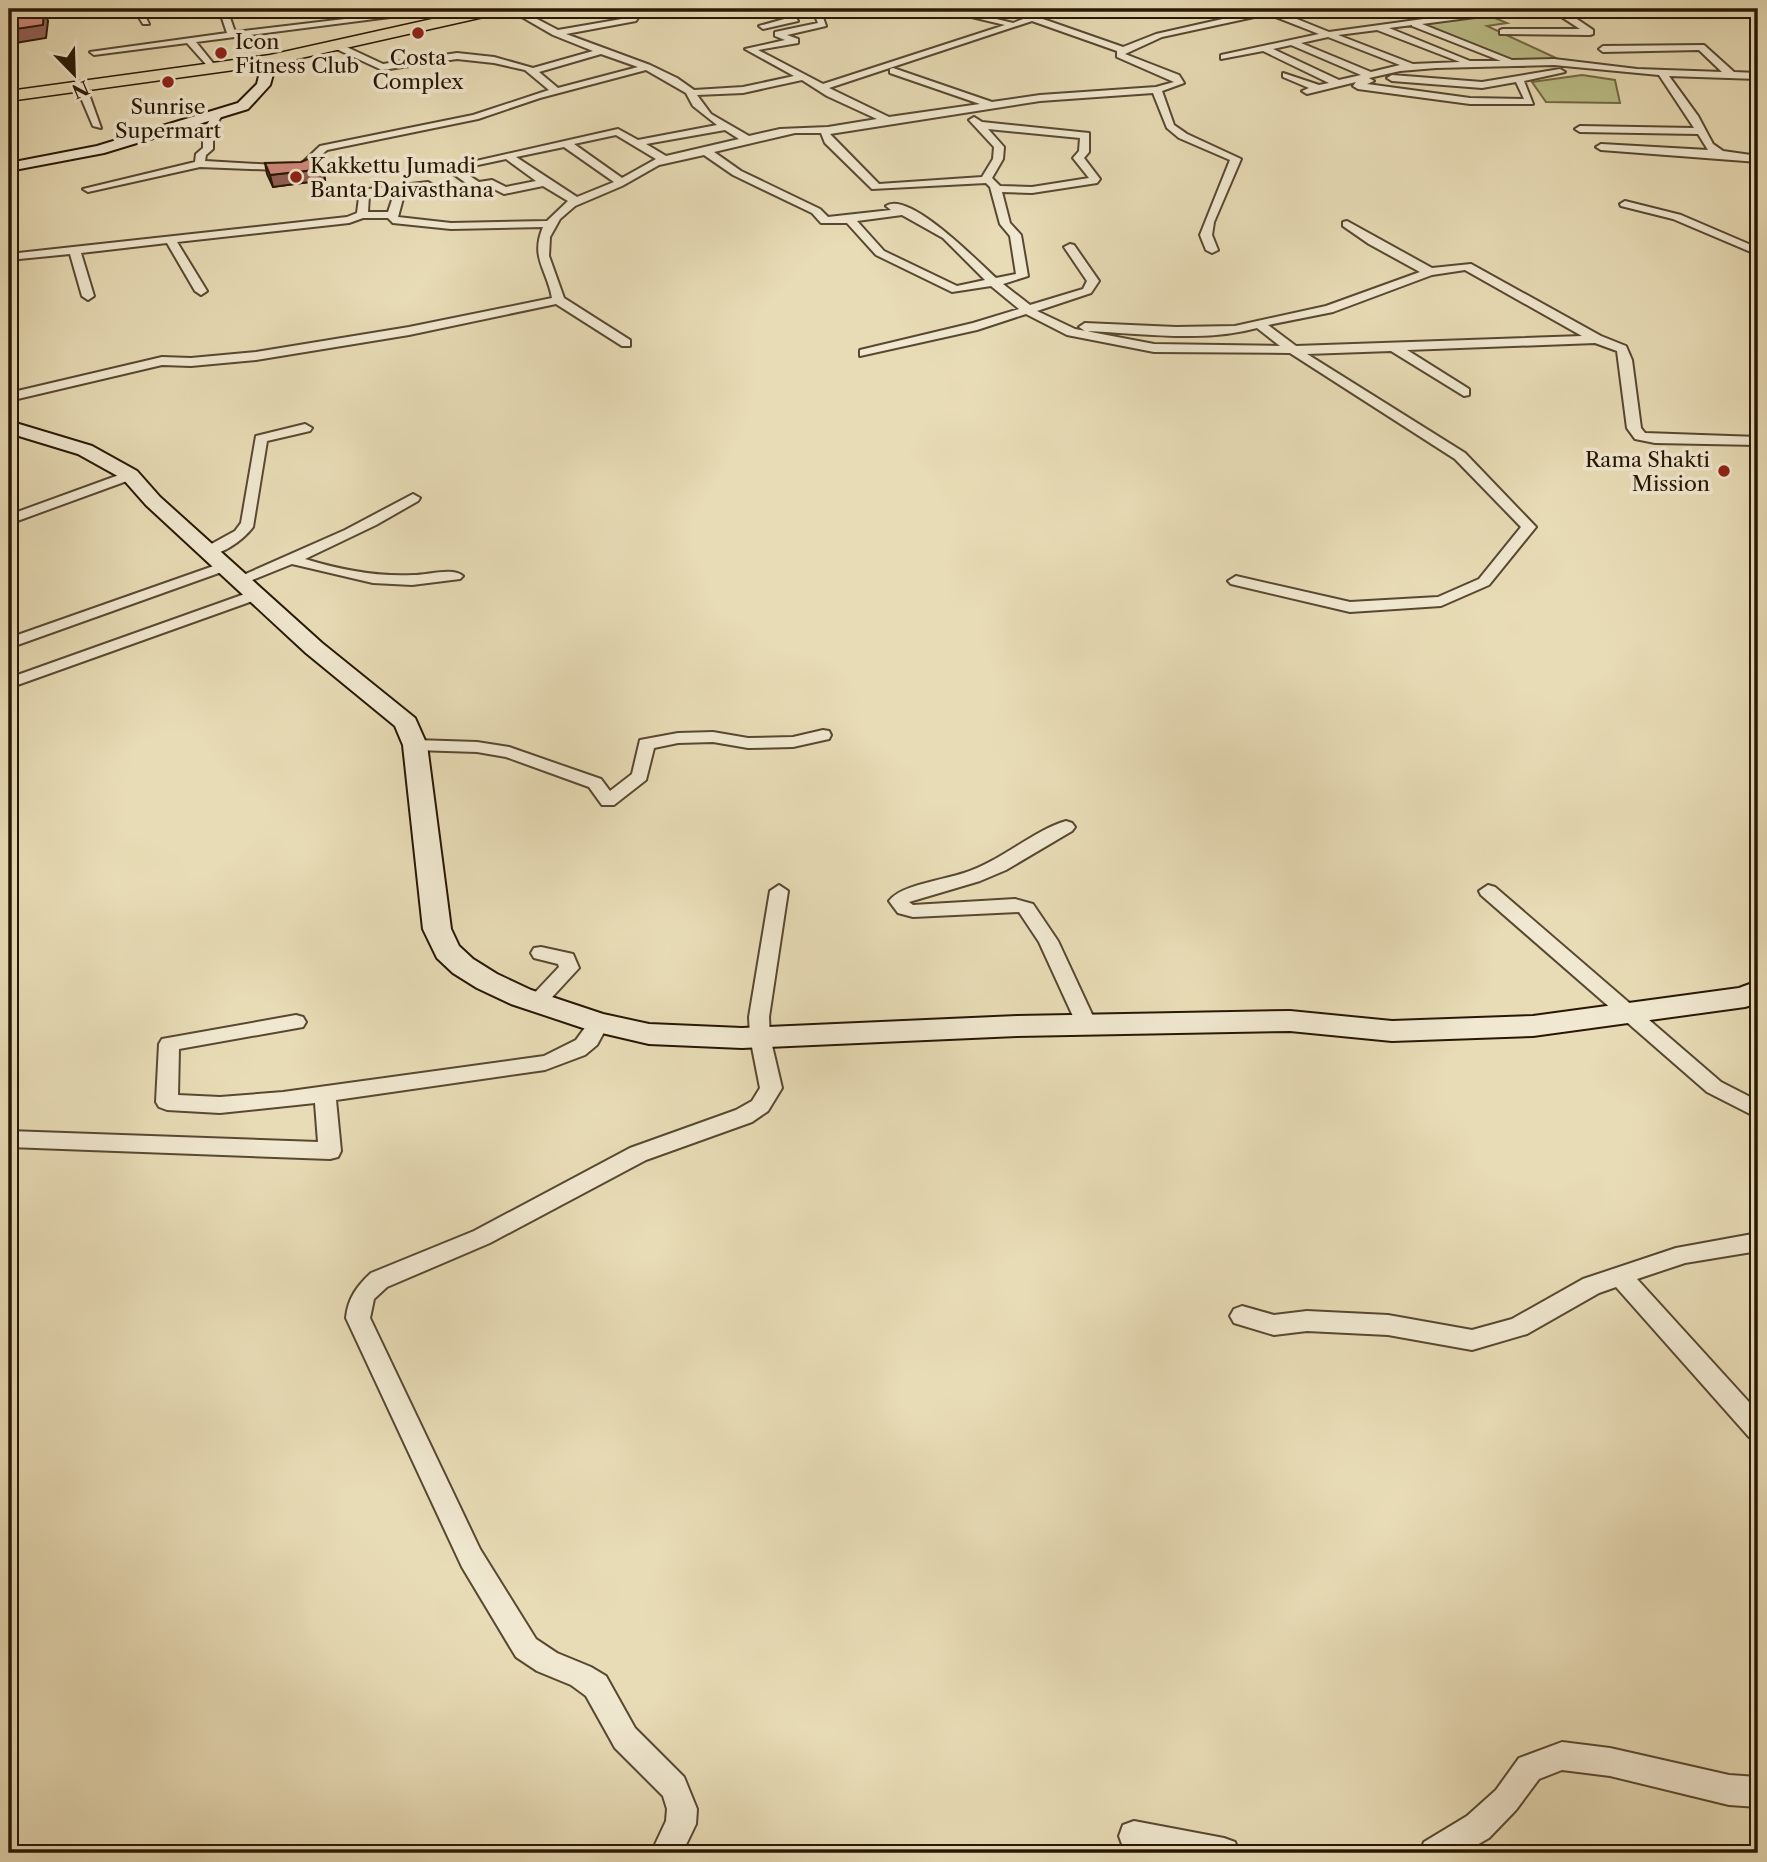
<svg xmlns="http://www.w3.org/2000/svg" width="1767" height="1862" viewBox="0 0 1767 1862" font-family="'Libre Caslon Text',serif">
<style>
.green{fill:#bcbf89;stroke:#726b47;stroke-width:2}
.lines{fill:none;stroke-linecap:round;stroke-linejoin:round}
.street-casing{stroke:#584831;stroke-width:4}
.secondary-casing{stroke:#281705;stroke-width:4}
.highway-casing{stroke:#281705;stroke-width:3}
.street{fill:#f0e8d0;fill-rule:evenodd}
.secondary{fill:#f0e8d0;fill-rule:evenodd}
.highway{fill:#e8dcb6;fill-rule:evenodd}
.wall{fill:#b5786d;stroke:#281705;stroke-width:2}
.shaded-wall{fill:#936159;stroke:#281705;stroke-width:2}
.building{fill:#d28b7f;stroke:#281705;stroke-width:2}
.poi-dot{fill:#8f2418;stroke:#f0e8d0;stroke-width:2.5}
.labels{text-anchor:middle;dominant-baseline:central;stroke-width:7;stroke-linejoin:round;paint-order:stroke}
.far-poi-label{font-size:21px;fill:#281705;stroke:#f0e8d0;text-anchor:start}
</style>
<rect width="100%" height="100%" fill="#e8dcb6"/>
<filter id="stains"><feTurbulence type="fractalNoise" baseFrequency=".00286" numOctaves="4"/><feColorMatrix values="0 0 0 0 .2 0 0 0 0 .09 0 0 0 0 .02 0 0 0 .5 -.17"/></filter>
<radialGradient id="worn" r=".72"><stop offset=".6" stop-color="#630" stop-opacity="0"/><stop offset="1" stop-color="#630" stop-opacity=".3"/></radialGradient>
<path class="green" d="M1483,13l24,10 -20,3 69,32 -41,5 -100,-40z
M1582,75l33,5 5,23 -74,-1 -14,-20z"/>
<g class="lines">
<g class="street-casing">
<path id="street" d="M105,9h28l-27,5 -4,-3z
M134,9h8l7,15h-6z
M219,9h8l8,23 194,-23h23l-256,33 21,26 -5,3 -25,-28 -93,12 -4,-3 137,-19z
M508,9h10l40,21 81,-14 -3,5 -70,13 84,31 27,13 17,12 49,-3 51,-11 -49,-27 40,-9 -10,-4v-4l43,-9 -6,-14h8l6,17 -39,9 11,4v4l-40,7 65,34 182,-59 -46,-11 -4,-5 58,14 36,-14h11l-20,9 83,29 33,-13 111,-25h13l-3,2 52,21 167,-23h21l-4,3 -91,12 90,36 42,-1 83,10 85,3 -23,-22 -96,2 -4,-3 4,-3 101,-1 30,27 24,1v6l-89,-3 29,40 15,28 10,7 35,5v6l-157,-12 -5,-3 5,-3 107,6 -10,-16 -118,-2 -5,-3 5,-3 114,2 -35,-53 -105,-10 -118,3 -36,3 -31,7 5,3 -7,3 103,14 54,1 -8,-17 -34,6 -90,-7 -5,-3 5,-3 90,7 78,-13 5,3 -41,9 9,23h-63l-112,-15 -5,-3 3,-4 -49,12 -5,-3 7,-3 -26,-11v-4l36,12 10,-2 -66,-32 -42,8v-4l98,-21 -51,-20 -106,23 -37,17 54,21 5,8 -22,8 12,34 13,9 54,25 -27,63 -2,13 6,15 -6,3 -6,-3 -6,-15 30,-75 -51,-22 -12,-10 -14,-35 -113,8 -210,33 49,50 103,-7 11,-18 1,-12 -25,-27 5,-3 8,5 107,11v19l-5,6 16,21 -3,4 -65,10 -30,-1 8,31 11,12 7,41 -25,8 27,21 53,-16 4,-8 -23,-34 6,-3 4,1 25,36 -8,12 -54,18 38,18 79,15 126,2 -23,-18c-54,15 -117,5 -172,3l-6,-4 6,-4 91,4 59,-1 91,-20 94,-34 -51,-28 -26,-18v-4l4,-1 85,47 39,-4 130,72 25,10 6,14 9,68 4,5 113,4v8l-103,-2 -20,-4 -8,-11 -10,-77 -22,-8 -188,7 62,39v6l-5,1 -73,-45 -84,3 158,99 71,74 -47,58 -48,21 -91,6 -119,-28 -3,-3 8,-5 114,26 88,-5 41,-18 42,-52 -66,-68 -165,-106 -136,-1 -87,-17 -41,-21 -49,16 -117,26v-6l113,-27 46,-14 -28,-23 -39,6 -76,-37 -29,-32h-26l-9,-10 -79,-38 -29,-20 -45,10 -37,21 -47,20 -15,13 -10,18 -1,19 15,42 66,42v6h-8l-66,-42 -147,31 -153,25 -65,6 -29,-1 -153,36v-8l153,-36 29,1 65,-6 153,-25 143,-29c-5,-29 -22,-40 -9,-71l-92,2 -58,-6 -5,-5h-25l-14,5 -172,19 30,49 -6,4 -6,-4 -28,-48 -86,10 13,43 -6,4 -6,-4 -12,-42 -61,6v-6l338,-37 10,-4 3,-23 68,-8 5,3 -1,2 -27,4 -7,26 53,6 96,-2 21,-20 -25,-15 -39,8 -14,-7 -17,1 -28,-20 173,-39 20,11 79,-15 -24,-19 -7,-13 -40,-23 -106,28 -62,21 -151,31 -24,21 -103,-4 -112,25 -5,-3 112,-27 1,-8 7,-6v-17l11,-18 3,-1 5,3 -9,16v18l-7,6 -1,6 88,5 7,-1 20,-19 153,-31 76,-25 -24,-20 -31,-7 -37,-4 -75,11 -50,-23v-4h6l45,21 74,-11 37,4 39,11 60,-17 -40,-16zM1032,21l85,30v6l57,25 -18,5 -116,8 -48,7 -99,-34 -3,1v4l90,31 -91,13 -60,-29zM1412,25v1l89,35h-31l-81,-33zM1377,30l83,32 -47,2 -75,-29zM1328,37l72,28 -29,7 -70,-29zM1291,45l70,30 -22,5 -66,-31zM601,54l37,13 -80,21 -19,-16zM802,80l25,16 50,23 -49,8 -48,2 -31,7 -38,-22 -14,-19 46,-2zM988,129l92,9 -1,13 -6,7 16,20 -57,9 -32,-1 -8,-8 11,-19 1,-12zM725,130l14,9 -73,17 -20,-12zM795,133h26l4,10 47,46 114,-6 4,4 10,37 10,12 6,38 -20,4c-17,-15 -87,-88 -110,-72l5,4 -63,7 -8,-8 -79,-38 -27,-19zM616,135l40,24 -34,19 -48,-34zM564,147l50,35 -37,15 -61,-40zM506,159l30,22 -30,6 -14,-7 -13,2 -20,-13zM394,194l-6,18h-20l1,-17zM902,215l41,23 42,42 -28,6 -73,-35 -27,-30zM1465,270l117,66 -286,10 -28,-21 65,-13 99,-37z
M1518,9l18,2 75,-2 -4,3 -39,1 25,17v4l-3,1 -90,-1v-4l3,-1h77l-23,-15 -22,3z
M795,16l3,5 -35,8 -4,-3z
M81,83l5,3 15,42 -8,-2 -17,-40z
M1625,201l56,14 77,33v7l-85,-36 -52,-13 -1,-2z
M305,424l7,4 -2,3 -43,10 -14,86c-9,12 -33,31 -49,27l-2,-3 2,-3 31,-17 6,-8 15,-87z
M130,471l5,1v6l-126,46v-9z
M413,494l7,4 -2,3 -42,24 -71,34c36,11 72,18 109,16 14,0 39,-8 49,1l-3,3 -48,6 -39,-2 -81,-19 -47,19 -5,2 -8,-5 113,-50z
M225,562l7,4 -2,3 -221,79v-10z
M256,590l5,2 3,3 -3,3 -252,90v-10z
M823,730l6,1 2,4 -2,4 -36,8 -45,1 -35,-6 -35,1 -24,5 -8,32 -32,25h-12l-13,-18 -83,-30 -29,-5 -62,-2 -9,-5 9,-5 62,2 32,5 92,32 9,12 22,-17 8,-34 38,-7 35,-1 35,6 45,-1z
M1066,821l6,2 3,4 -3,4 -66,39 -26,11 -71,21 4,3 102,-6 18,5 25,37 39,84 -3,5h-14l-3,-5 -38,-83 -20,-30 -106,5 -15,-4 -9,-12c11,-16 55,-21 75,-28 36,-11 70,-43 102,-52z
M779,885l9,6 -19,126 1,20 12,51 -14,23 -16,11 -106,38 -156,83 -103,44 -13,12 -4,19 110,231 56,90 21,14 34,14 15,9 29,52 49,49 13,32 -1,15 -14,29h-31l15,-32 1,-12 -4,-13 -48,-48 -29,-52 -15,-11 -34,-14 -21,-14 -54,-90 -116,-249c2,-20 11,-32 25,-45l103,-42 156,-83 106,-38 16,-9 8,-13 -10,-51 -1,-20 21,-126z
M1488,885l7,2 226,195 37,19v17l-51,-26 -226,-197 -2,-4z
M541,947l32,7 6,14 -36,39h-14l-3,-5 33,-35 -1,-3 -24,-6 -3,-5 3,-5z
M296,1015l7,2 3,5 -3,5 -124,22 -1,46 42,2 63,-5 261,-36 32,-16 16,-22h14l3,5 -12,22 -12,10 -40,15 -209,30 5,51 -3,6 -8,2 -321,-12v-16l309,11 -3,-39 -95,10 -53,-3 -8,-3 -3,-5 3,-58 3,-5z
M1758,1233v18l-73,12 -48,16 121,133v28l-9,-3 -133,-150 -17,6 -72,41 -55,16 -84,-15 -81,-4 -33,4 -40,-12 -4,-7 4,-7 8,-3 32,9 33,-4 81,4 84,15 40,-11 71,-40 93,-31z
M1562,1742l48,6 119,27 29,2v30l-29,-2 -119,-29 -48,-6 -23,9 -23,31 -27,28 -26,15h-43l4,-11 43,-26 29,-26 23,-32z
M1134,1821l90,17 11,4 4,11 -105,-2 -11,-4 -4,-11 4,-11z"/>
</g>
<g class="secondary-casing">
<path id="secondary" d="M270,56l7,4 -7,25 -22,24 -144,44 -95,18v-8l88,-17 141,-43 19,-19 6,-24z
M9,421l83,25 45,25 23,26 162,146 93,75 12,27 24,184 8,17 14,13 24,15 34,16 72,24 46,10 93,4 275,-12 273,-5 102,10 141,-5 206,-28 19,-7v22l-13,4 -212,29 -141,5 -102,-10 -273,5 -275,12 -93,-4 -60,-14 -78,-26 -34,-16 -24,-15 -16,-15 -14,-29 -20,-184 -8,-19 -89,-73 -160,-148 -23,-26 -45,-25 -69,-21z"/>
</g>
<g class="highway-casing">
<path id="highway" d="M477,9h28l-8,5 -227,51 -261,36v-10l261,-36z"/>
</g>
<use href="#street" class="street"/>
<use href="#secondary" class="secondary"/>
<use href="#highway" class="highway"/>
</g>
<path class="wall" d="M265,163l58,6 2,11 -52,7 -6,-13z"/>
<path class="shaded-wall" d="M44,9l4,12 -2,17 -37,6v-14z
M323,169l2,11 -52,7 -3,-12z"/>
<path class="building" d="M9,9h35l-1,16 -34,5z
M315,156l8,13 -53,6 -5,-12 36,-1z"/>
<g class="poi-dot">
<circle cx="418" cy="33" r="7"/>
<circle cx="221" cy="53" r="7"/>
<circle cx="168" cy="82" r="7"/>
<circle cx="296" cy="177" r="7"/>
<circle cx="1724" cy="471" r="7"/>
</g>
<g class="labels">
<g class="far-poi-label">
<text x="235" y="41">Icon<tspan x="235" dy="24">Fitness Club</tspan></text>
<text x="418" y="57" text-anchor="middle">Costa<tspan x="418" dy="24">Complex</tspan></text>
<text x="168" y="106" text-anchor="middle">Sunrise<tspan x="168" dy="24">Supermart</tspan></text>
<text x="310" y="165">Kakkettu Jumadi<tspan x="310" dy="24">Banta Daivasthana</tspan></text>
<text x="1710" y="459" text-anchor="end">Rama Shakti<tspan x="1710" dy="24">Mission</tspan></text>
</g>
</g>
<rect width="1767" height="1862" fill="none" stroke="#e8dcb6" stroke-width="35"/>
<rect x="10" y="10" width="1746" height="1841" fill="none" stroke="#281705" stroke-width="3.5"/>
<rect x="18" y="18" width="1732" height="1827" fill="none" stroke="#281705" stroke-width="2"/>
<g transform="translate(74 74) rotate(157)" stroke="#f0e8d0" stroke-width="5" paint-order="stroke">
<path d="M0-5L12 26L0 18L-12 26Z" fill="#281705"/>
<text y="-10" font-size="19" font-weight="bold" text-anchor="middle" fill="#281705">N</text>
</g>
<rect width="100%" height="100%" filter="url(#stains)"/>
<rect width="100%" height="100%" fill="url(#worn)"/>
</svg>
